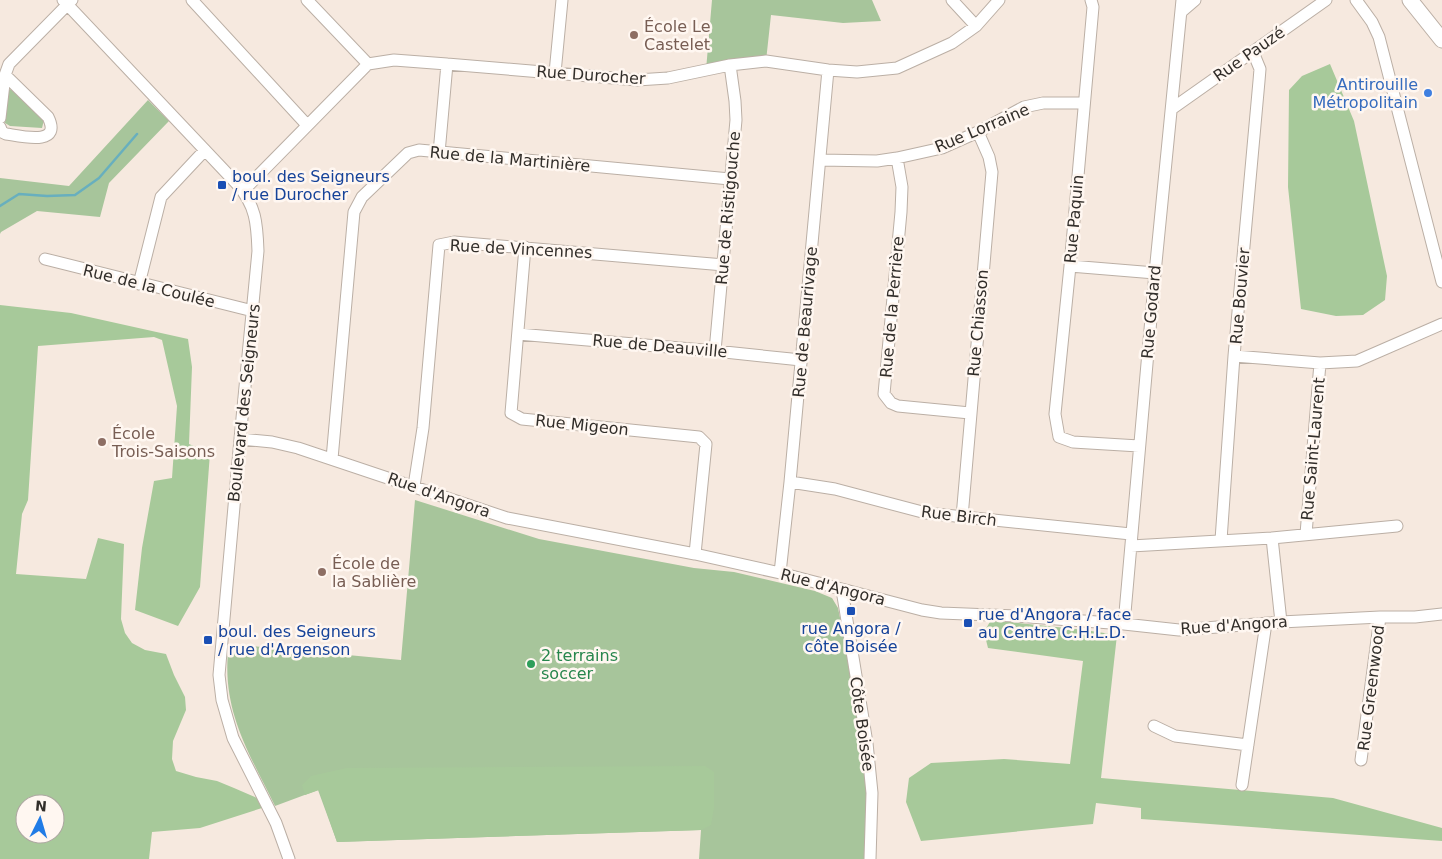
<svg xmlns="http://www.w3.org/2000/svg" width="1442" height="859" viewBox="0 0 1442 859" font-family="'DejaVu Sans',sans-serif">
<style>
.green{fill:#a7c59b}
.forest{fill:#a7c99a;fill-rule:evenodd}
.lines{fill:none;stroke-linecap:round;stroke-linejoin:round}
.stream{stroke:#68afbe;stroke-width:2.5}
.minor-casing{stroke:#bbafa5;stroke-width:13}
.major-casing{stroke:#bbafa5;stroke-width:17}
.minor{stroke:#fff;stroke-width:11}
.major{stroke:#fff;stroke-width:15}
.education-dot{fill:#8d6e63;stroke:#fff7f1;stroke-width:2}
.shop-dot{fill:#3f7fe0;stroke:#fff7f1;stroke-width:2}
.transit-dot{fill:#1a4fb4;stroke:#fff7f1;stroke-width:2}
.leisure-dot{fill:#2e9e5b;stroke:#fff7f1;stroke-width:2}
.labels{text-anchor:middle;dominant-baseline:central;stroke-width:5;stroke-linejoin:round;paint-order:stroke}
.education-label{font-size:16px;fill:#785e54;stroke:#fff7f1;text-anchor:start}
.street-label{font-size:16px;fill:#322e2a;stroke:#fff7f1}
.shop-label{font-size:16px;fill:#366cbe;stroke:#fff7f1;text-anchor:end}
.transit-label{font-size:16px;fill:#164399;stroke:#fff7f1;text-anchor:start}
.leisure-label{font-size:16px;fill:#27864d;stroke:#fff7f1;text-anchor:start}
</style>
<rect width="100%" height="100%" fill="#f6e9df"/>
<path class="green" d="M712,0h160l9,21 -38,2 -72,-8 -5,46 -60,9z
M11,89h3l30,31 -2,8 -32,-2 -5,-3 3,-32z
M148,100l21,21 -60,62 -9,34 -63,-6 -36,21 -1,2v-56l69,8z
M415,500l124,39 155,29 40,4 81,19 17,7 6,10 24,118 7,65 -3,68h-167l2,-29 -364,12 -19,-52 -43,16c-27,-55 -55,-98 -46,-162l172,16z"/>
<path class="forest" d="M1330,64l24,57 33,155 -2,24 -22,15 -27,1 -35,-7 -13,-122 1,-97 13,-14z
M0,305l71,8 117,26 4,28 -3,77 21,9 -10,134 -22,39 -43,-16 7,-62 12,-67 18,-3 5,-72 -15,-66 -8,-3 -116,9 -10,154 -6,14 -6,60 70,5 12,-41 26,6 -3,75 4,14 7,10 13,7 21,4 8,21 11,22 1,13 -13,31 -1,18 4,12 20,6 21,4 17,7 23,10 5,10 -62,20 -48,4 -3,27h-149zM25,804h30v30h-30z
M991,620l94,10 32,5 -16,143 232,20 109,30v13l-301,-22v-11l-45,-5 -3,21 -172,17 -15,-39 3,-24 22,-15 73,-4 66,5 13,-103 -95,-13 -4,-16z
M705,766l9,6v36l-3,17 -10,5 -364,12 -18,-52 -14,5 -3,-10 9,-9 36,-8z"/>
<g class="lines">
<path class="stream" d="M0,206l19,-12 28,2 28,-1 24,-17 38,-44"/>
<g class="minor-casing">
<path id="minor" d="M63,0l174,184c19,22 20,39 21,67l-18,188 -21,236 3,25 11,38 43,85 13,36
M192,0l115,125
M307,0l61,64
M952,0l24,26
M1091,0l2,7 -23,259 -15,148 4,23 14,5 66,4
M1356,0l16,22 7,15 63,245
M1181,12l14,-12
M555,73l7,-73
M1173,108l153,-108
M0,118l5,-43 4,-11 63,-64
M0,127l2,5 4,2c14,2 57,13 42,-17l-43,-42
M439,153l8,-89
M897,158l5,29 -1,25 -17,182 7,9 7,3 72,7
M820,160l57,1 20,-3 45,-10 36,-16 46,-25 19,-4h41
M243,191l125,-127 26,-4 53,4 190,16 31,-2 62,-13 36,-4 62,9 29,2 40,-4 55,-25 24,-17 23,-26
M525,247l-14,166 11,6 177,18 7,7 -11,110
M45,259l208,52
M1070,266l85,7
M139,284l22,-87 44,-47
M518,334l197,17 86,9
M715,351l21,-231 -1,-19 -5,-36
M1234,356l86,7 37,-2 85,-37
M240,439l32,3 26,6 209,70 188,36 85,19 142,37 19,3 75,3 108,8 55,6 102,-8 99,-5h35l27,-3
M332,459l22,-247 8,-15 46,-44 11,-3 311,29
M790,482l45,7 91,24 205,21
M414,486l9,-58 16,-183 15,-3 270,23
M962,517l30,-345 -3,-15 -11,-25
M1306,534l14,-171
M1272,538l9,84
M1221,540l13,-184 25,-275 1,-12 -7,-17
M1131,546l141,-8 125,-12
M780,573l10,-91 38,-412
M842,590l25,153 5,50 -2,66
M1124,624l31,-351 27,-273
M1154,726l21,10 73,9
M1361,760l19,-143
M1242,785l24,-162"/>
</g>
<g class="major-casing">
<path id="major" d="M1410,0l32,40"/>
</g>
<use href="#minor" class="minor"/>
<use href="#major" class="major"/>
</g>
<g class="education-dot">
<circle cx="634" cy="35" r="5"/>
<circle cx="102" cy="442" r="5"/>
<circle cx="322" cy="572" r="5"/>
</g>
<circle class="shop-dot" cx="1428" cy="93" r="5"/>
<g class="transit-dot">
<rect x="217" y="180" width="10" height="10" rx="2.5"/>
<rect x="846" y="606" width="10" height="10" rx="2.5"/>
<rect x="963" y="618" width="10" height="10" rx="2.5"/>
<rect x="203" y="635" width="10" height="10" rx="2.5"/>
</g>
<circle class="leisure-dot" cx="531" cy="664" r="5"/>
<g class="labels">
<g class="education-label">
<text x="644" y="26">École Le<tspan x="644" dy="18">Castelet</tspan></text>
<text x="112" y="433">École<tspan x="112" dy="18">Trois-Saisons</tspan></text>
<text x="332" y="563">École de<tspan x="332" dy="18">la Sablière</tspan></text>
</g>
<g class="street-label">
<text transform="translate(1249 54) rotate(-35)">Rue Pauzé</text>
<text transform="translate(591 75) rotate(4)">Rue Durocher</text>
<text transform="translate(982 128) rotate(-23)">Rue Lorraine</text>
<text transform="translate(510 159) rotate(5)">Rue de la Martinière</text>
<text transform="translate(728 208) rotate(-85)">Rue de Ristigouche</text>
<text transform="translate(1074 219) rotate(-85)">Rue Paquin</text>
<text transform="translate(521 249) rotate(3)">Rue de Vincennes</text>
<text transform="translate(149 286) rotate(14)">Rue de la Coulée</text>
<text transform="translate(1240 296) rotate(-85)">Rue Bouvier</text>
<text transform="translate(892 307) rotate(-85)">Rue de la Perrière</text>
<text transform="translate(1151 312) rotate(-85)">Rue Godard</text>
<text transform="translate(805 322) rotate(-85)">Rue de Beaurivage</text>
<text transform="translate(978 323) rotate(-85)">Rue Chiasson</text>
<text transform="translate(660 346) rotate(5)">Rue de Deauville</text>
<text transform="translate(244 403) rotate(-84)">Boulevard des Seigneurs</text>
<text transform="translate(582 425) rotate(6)">Rue Migeon</text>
<text transform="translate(1313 449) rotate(-85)">Rue Saint-Laurent</text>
<text transform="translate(439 495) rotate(19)">Rue d'Angora</text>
<text transform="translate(959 516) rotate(7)">Rue Birch</text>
<text transform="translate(833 587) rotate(14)">Rue d'Angora</text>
<text transform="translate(1234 625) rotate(-4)">Rue d'Angora</text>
<text transform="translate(1371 688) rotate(-83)">Rue Greenwood</text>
<text transform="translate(862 724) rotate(82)">Côte Boisée</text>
</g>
<g class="shop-label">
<text x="1418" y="84">Antirouille<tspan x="1418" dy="18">Métropolitain</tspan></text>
</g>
<g class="transit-label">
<text x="232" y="176">boul. des Seigneurs<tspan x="232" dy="18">/ rue Durocher</tspan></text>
<text x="978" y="614">rue d'Angora / face<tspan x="978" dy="18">au Centre C.H.L.D.</tspan></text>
<text x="851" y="628" text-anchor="middle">rue Angora /<tspan x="851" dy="18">côte Boisée</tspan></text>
<text x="218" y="631">boul. des Seigneurs<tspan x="218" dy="18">/ rue d'Argenson</tspan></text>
</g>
<g class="leisure-label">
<text x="541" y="655">2 terrains<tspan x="541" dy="18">soccer</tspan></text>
</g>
</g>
<g transform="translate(40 819) rotate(5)"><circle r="24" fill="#fff7f1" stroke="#ada7a1"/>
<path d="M0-4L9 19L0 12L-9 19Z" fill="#217ce6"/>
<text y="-8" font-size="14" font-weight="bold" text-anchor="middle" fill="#322e2a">N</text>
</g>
</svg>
